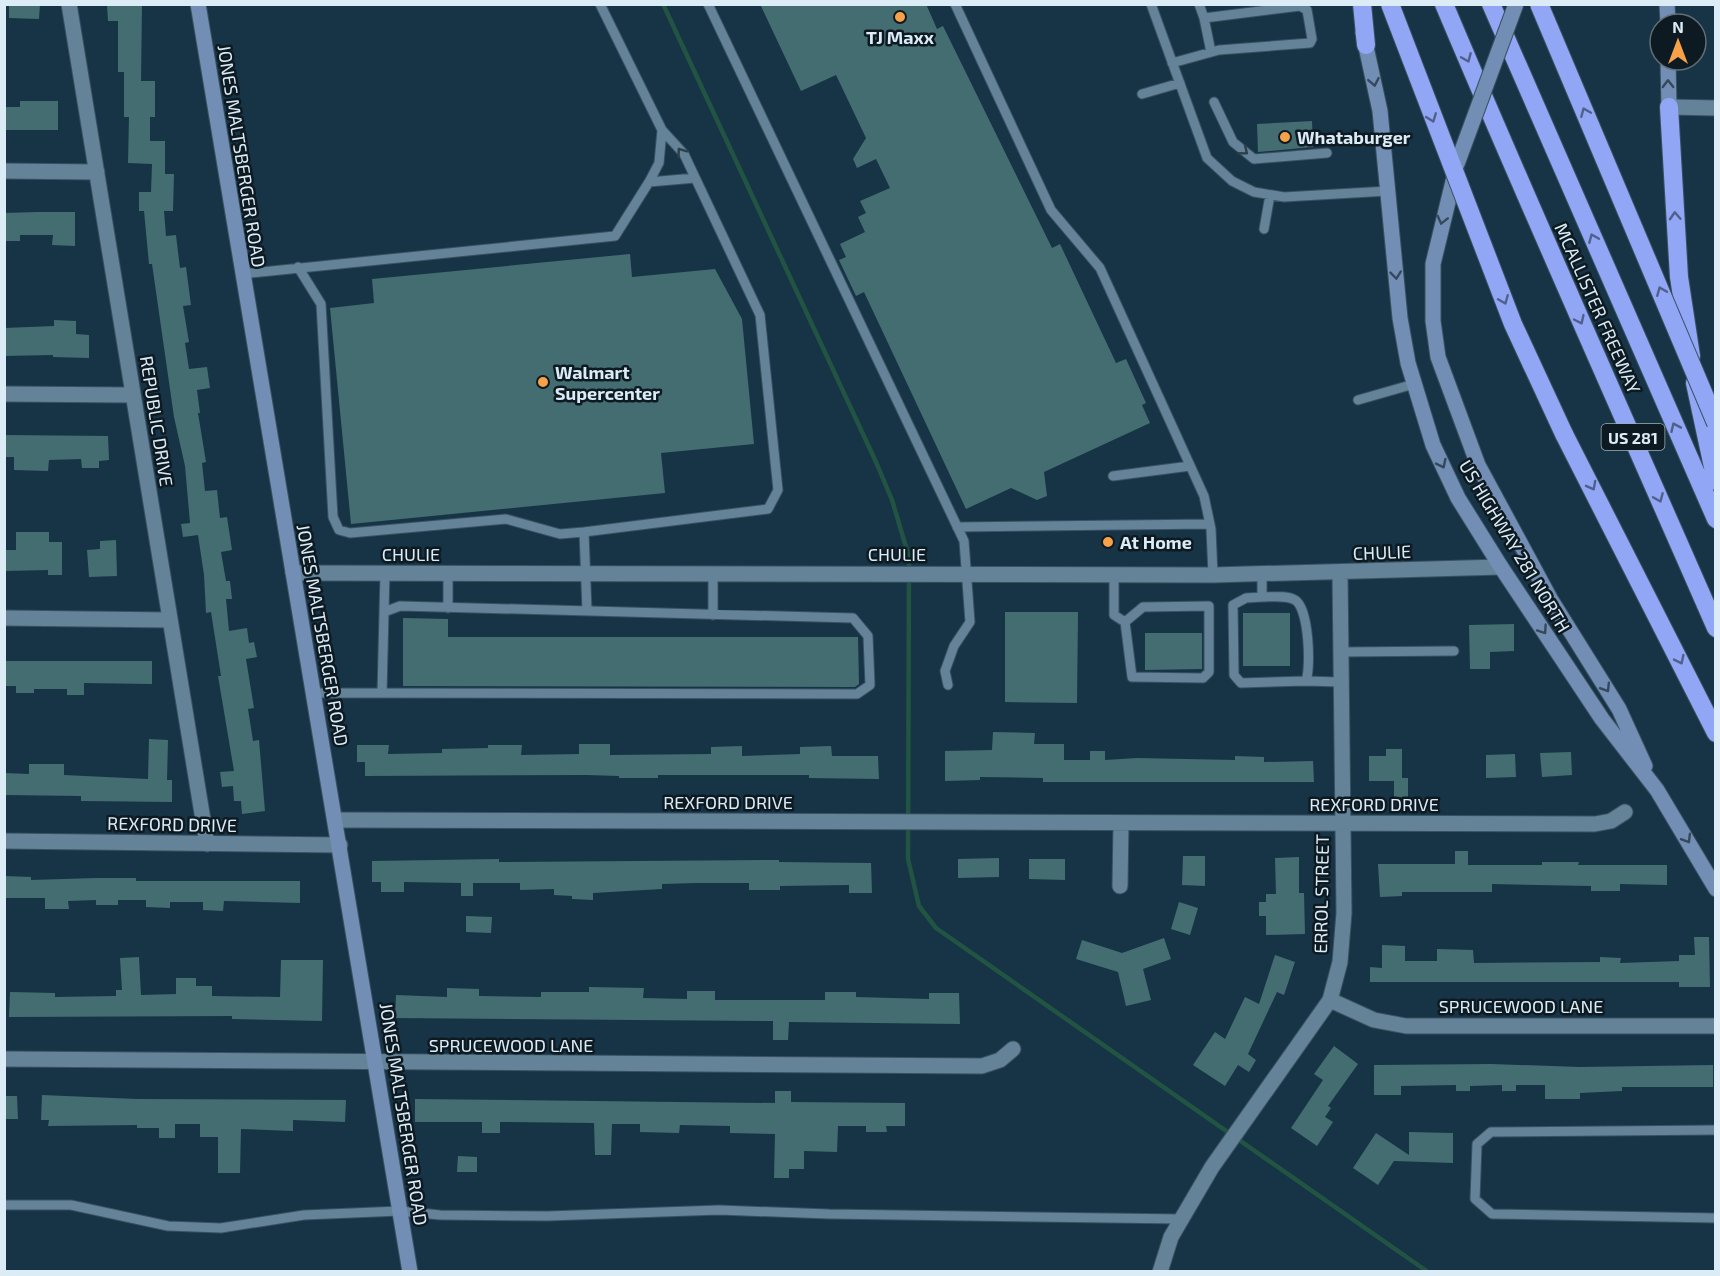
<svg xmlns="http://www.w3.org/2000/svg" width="1720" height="1276" viewBox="0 0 1720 1276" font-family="'Exo 2',sans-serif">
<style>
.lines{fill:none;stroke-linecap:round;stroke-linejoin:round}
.stream{stroke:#215442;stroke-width:4.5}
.building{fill:#436d71}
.service-casing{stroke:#395161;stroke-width:11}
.minor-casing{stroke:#395161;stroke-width:17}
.secondary-casing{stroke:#395161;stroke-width:17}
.motorway-casing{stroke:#395161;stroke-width:20}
.service{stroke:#648398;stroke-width:9}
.minor{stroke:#648398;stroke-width:15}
.secondary{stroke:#728eb4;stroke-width:15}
.motorway{stroke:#92a6f6;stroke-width:18}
.secondary-bridge-casing{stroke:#395161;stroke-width:17;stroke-linecap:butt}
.motorway-bridge-casing{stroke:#395161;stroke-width:20;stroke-linecap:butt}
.secondary-bridge{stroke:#728eb4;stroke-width:15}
.motorway-bridge{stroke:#92a6f6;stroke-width:18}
.oneway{stroke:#50608c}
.oneway2{stroke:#36485c}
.oneway3{stroke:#2c3f4b}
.poi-dot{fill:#f7a149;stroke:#0e1a22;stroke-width:2}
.labels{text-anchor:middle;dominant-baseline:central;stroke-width:5;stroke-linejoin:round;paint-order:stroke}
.shield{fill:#0e1a22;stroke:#9eadb7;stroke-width:1.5}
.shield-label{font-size:16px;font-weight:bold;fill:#dbecf7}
.poi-label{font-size:18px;font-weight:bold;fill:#dbecf7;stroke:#0e1a22;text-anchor:start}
.street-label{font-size:18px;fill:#dbecf7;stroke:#0e1a22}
</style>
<rect width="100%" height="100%" fill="#173446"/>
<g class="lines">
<path class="stream" d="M663,4l213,458 16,38 17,57 -1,302 11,47 17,22 492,344"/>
</g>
<path class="building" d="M9,4h31l-1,15 -30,-1z
M142,4l-1,77h14v36h-5v24h15v33h9l-1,37h-9l2,25 10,-1 4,33 6,-1 5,38 -8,1 6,36 -4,1 4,26 18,-2 3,21 -13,2 3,23h-2l8,49 -4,1 3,28 12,-1 3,28 7,-1 5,33 -11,2 5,29h4l2,18h-6l3,32 18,-3 2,15 5,-1 3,15 -11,2 8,49 -6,1 5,32 6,-1 6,71 -23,3 -1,-13h-7l-1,-15 -11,1 -2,-15 14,-1 -16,-95h3l-10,-64 -5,1 -2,-38 -6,-40 -15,2 -2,-13 9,-1 -5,-57 -11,-49 -22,-153h-3l-5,-53h-5v-19h12l1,-28 -24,-1 1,-46h-5v-45h-6v-51h-10l-1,-16z
M760,4h166l11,25 6,-3 109,222 8,-4 56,119 10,-4 20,44 -4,2 8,18 -106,49 3,24 -10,4 -26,-12 -45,21 -102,-217 -8,4 -17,-36 7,-3 -6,-13 25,-12 -7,-15 8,-4 -6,-12 30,-13 -14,-29 -19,9 -4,-9 13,-21 -30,-63 -35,16z
M20,101h38v29h-54v-23h16z
M1312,121l1,26 -55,5 -1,-28z
M38,212h37v34l-23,-1 1,-10h-33v6h-16v-28z
M630,254l2,23 83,-8 27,50 12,125 -93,9 4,40 -314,31 -21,-216 44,-5 -2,-24z
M54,320l22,1v13l13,1v23l-36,-1v-2l-49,1v-28l50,-2z
M4,435l104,1 1,24 -10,1v7h-17l-1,-9 -32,1 -1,11 -34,-1v-13h-10z
M16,532h33v10h13v33h-14v-5l-44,1v-21h12z
M116,540l1,36 -28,1 -2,-27 13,-1v-8z
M1005,612h73l-1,91 -72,-1z
M1243,613h47v53h-47z
M403,618l45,1v18h410l1,47 -4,3 -452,-1z
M1514,624v27l-24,1v17h-20l-1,-44z
M1145,633h57v36l-57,1z
M4,661h148v23l-68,-1v12h-17v-6h-33v4h-18v-7h-12z
M993,732l42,1 -1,11h30v16h26v-9h15v9l32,-2 98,2v-4l29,1v5l49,-1 1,21h-271v-4l-63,-1v3l-35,1v-30l47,-1z
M149,739l19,1 -1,40h5v22l-91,-1v-5l-77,-1v-22l25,1v-10h35v11l84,4z
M579,744h31v11l101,-1v-7l31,-1v10l58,-2v-7l31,-1 1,10h46l1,23 -70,-1v-3h-151v3h-39v-2l-32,-1 -222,1v-14h-8v-17h32l-1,9 54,-1v-4l46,-1v-3h34l-1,10 58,-1z
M1386,749h16v29h6v19h-14v-16h-25v-25h17z
M1571,752l1,23 -30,2 -2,-24z
M1515,754l1,23 -30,1v-23z
M1455,851h13v14h74v-3h37l-1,3h89v20l-47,-1v7h-29v-5l-99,-2v8h-90v4l-22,1 -2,-33h77z
M1183,856h22v30l-23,-1z
M1299,857v36h5l1,41 -39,1v-19h-7v-14h7v-8h10l-1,-36z
M999,858v19l-41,1v-19z
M499,859v3l280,-2v2l92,1 1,30h-23v-8l-69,1v4h-31v-7h-53l-34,1v5l-69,4v7l-21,-1v-3l-18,-1v-6l-34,1v-7h-47v13h-12v-13l-57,-1v10h-23v-10h-9v-21z
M1029,859h36v21l-36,-1z
M4,876l27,1v3l65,-2h40v3h164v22l-76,-2 -1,10 -20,-1v-8h-33v6l-24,-1v-7h-28v5h-22v-5l-28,1 1,8h-24v-11h-41z
M1179,902l19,6 -8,27 -19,-6z
M466,916l26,1 -1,16 -25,-1z
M1694,937h15l1,50h-31v-5h-309v-15l12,1v-23l23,1v15h32v-12l36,1 1,13 126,-1v-5l21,1 -1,5 59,-2v-6h16z
M1164,938l7,21 -28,10 8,31 -25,6 -8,-34 -42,-13 6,-19 40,13z
M1275,955l20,7 -11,33 -7,-3 -29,62 8,6 -7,12 -11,-7 -13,21 -32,-21 22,-33 10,7 20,-42 14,7z
M139,957l2,38 35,-1v-16h20v8h16v10l68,1 1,-37h42l-1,61 -90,-2v-3l-223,1 1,-25 45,1v4l61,-1v-6h6l-2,-32z
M589,987l55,1 -1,10 44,1v-8h28v9h110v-8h31v5l73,2v-6h30l1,31 -171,-2 -1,18h-15v-19l-378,-3 1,-23 51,2v-9l32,1v7l62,1v-5h48z
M1334,1046l24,18 -30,42 3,2 -6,9 8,5 -16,24 -26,-18 32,-48 -9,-6z
M1491,1064l89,3 133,-2v22h-91v4l-42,2v6h-35v-14h-29v6h-14v-6l-32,1v5h-14v-6l-55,1v9h-27v-30z
M775,1091h16v11l114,1v23h-19l1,6h-21v-6h-28l-1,26 -33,-1v18h-15v9h-15l1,-44 -45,-1v-7l-50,-1 -1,8 -39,-1v-8h-28l-1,31h-16l-1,-32 -94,-1v11h-18v-11h-67v-23l360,4z
M42,1095l95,4 209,1 -1,22 -52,-2v11l-52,-2 -1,44h-22v-36h-18v-13h-25v14h-16v-10h-22v-3l-89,1 1,-6h-8z
M4,1096h13l1,23h-14z
M1409,1132l44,1v30l-59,-2 -16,24 -25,-17 23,-35 33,22z
M458,1156l19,1v15h-20z"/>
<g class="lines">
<g class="service-casing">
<path id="service" d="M708,4l256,537 6,81 -16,24 -9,25 3,14
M955,4l96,206 49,58 58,127 46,101 7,33 2,46
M1151,4l56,154 25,23 22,11 30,5 104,-6
M1204,18l7,34
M1172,63l47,-13 91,-7 2,-4 -5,-29 -7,-4 -96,12 -5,-14
M1142,94l38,-11
M1214,102l19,40 21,17 73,-6
M649,182l10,-19 3,-33
M1264,229l6,-34
M298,267l23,37 12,213 6,13 11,3 156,-14 54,15 24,-2
M241,274l374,-38 34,-54 46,-4
M1358,400l56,-16
M1113,476l77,-10
M957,527l253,-3
M713,573v42
M1262,574v23
M1114,575v40l11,7 18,-15 66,-1v66l-6,6 -71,-1 -7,-55
M1262,597c10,0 25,-2 33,3 14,8 16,67 11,81l-65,2 -7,-8 -1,-70 13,-7z
M448,608v-35
M587,611l-3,-79 184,-23 10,-19 -18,-175 -76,-161 -22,-24 -62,-126
M384,612l1,-39
M1340,652l114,-1
M1306,681l34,1
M313,693l544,1 13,-9 -2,-49 -15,-18 -453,-12 -16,6 -2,81
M1716,1130l-225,2 -14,12 -2,55 17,15 224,4
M4,1205h67l97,21 53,2 83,-13 96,-4 40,4 108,1 171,-6 110,4 353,5"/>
</g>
<g class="minor-casing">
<path id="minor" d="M69,4l138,840
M1669,107l47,1
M4,171l93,1
M4,394l129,1
M293,573l920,2 288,-8
M4,618l166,2
M335,820l1260,4 16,-3 14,-9
M4,841l336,4
M1120,886l1,-63
M1330,1000l44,20 32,6h310
M4,1059l978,7 18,-6 13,-11
M1160,1272l11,-35 41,-70 118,-167 10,-38 4,-49 -4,-339"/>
</g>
<g class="secondary-casing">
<path id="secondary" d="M198,4l212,1268
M1667,4l1,20
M1363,33l17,78 20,207 8,45 25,82 25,53 43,69 101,152 55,71 59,99
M1668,60l1,47
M1456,169l-23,95v57l5,36 40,108 73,135 68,109 26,57"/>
</g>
<g class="motorway-casing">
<path id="motorway" d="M1362,4l4,41
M1444,4c88,209 181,416 272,624
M1491,4l225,515
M1669,107l10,170 12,79
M1695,383l21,98
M1564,434l152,299"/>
</g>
<use href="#service" class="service"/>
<use href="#minor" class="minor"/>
<use href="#secondary" class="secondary"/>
<use href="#motorway" class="motorway"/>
<g class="secondary-bridge-casing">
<path id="secondary-bridge" d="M1457,164l59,-160"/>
</g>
<g class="motorway-bridge-casing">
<path id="motorway-bridge" d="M1390,4l123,320 51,110
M1539,4l177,419"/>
</g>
<use href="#secondary-bridge" class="secondary-bridge"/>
<use href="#motorway-bridge" class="motorway-bridge"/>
</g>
<defs><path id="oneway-chevron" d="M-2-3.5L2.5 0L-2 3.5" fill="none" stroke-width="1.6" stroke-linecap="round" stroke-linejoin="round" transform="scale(1.5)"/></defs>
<g class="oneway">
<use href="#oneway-chevron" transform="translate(1467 58) rotate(67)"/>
<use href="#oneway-chevron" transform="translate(1585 112) rotate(-113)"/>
<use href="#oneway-chevron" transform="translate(1432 118) rotate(69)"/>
<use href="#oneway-chevron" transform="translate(1675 216) rotate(-93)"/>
<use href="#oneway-chevron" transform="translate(1593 238) rotate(-113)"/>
<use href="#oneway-chevron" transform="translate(1661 291) rotate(-112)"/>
<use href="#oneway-chevron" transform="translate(1504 300) rotate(68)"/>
<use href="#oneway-chevron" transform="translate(1580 320) rotate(65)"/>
<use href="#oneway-chevron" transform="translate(1675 427) rotate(-114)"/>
<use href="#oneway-chevron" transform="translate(1592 486) rotate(62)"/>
<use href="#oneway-chevron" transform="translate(1659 498) rotate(67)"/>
<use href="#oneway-chevron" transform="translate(1680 660) rotate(64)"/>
</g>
<g class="oneway2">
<use href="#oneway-chevron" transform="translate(1374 82) rotate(79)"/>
<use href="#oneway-chevron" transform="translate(1668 84) rotate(-91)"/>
<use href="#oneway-chevron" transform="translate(1442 220) rotate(104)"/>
<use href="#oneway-chevron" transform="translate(1396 275) rotate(84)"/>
<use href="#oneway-chevron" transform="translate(1442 464) rotate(64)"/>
<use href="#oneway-chevron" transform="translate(1543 630) rotate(56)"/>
<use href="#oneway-chevron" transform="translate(1606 688) rotate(58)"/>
<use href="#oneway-chevron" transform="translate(1687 839) rotate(59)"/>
</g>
<g class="oneway3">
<use href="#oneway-chevron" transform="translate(1244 151) rotate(39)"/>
<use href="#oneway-chevron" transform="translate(681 152) rotate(-126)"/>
</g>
<g class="poi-dot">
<circle cx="900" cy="17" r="6"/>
<circle cx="1285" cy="137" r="6"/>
<circle cx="543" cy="382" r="6"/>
<circle cx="1108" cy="542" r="6"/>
</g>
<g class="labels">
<rect class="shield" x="1601.5" y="424" width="63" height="26" rx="4.5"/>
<g class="shield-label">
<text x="1633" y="437">US 281</text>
</g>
<g class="poi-label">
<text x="900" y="37" text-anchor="middle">TJ Maxx</text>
<text x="1297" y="137">Whataburger</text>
<text x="555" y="372">Walmart<tspan x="555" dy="21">Supercenter</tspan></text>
<text x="1120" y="542">At Home</text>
</g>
<g class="street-label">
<text transform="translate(242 156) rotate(81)">JONES MALTSBERGER ROAD</text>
<text transform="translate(1598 308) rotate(66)">MCALLISTER FREEWAY</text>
<text transform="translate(157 421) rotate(81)">REPUBLIC DRIVE</text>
<text transform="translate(1515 546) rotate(59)">US HIGHWAY 281 NORTH</text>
<text transform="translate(1382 552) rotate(-2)">CHULIE</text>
<text x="411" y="554">CHULIE</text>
<text x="897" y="554">CHULIE</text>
<text transform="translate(323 635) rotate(80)">JONES MALTSBERGER ROAD</text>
<text x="728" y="802">REXFORD DRIVE</text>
<text x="1374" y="804">REXFORD DRIVE</text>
<text transform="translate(172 824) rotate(1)">REXFORD DRIVE</text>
<text transform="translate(1321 894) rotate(-89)">ERROL STREET</text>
<text x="1521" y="1006">SPRUCEWOOD LANE</text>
<text x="511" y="1045">SPRUCEWOOD LANE</text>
<text transform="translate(404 1114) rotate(81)">JONES MALTSBERGER ROAD</text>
</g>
</g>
<rect width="1720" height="1276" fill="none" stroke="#dbecf7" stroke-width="12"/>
<g transform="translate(1678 42)"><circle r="28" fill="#0e1a22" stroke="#606e77" stroke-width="1.5"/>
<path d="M0-4.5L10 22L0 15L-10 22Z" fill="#f7a149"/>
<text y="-9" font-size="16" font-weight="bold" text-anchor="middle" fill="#dbecf7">N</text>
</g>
</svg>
